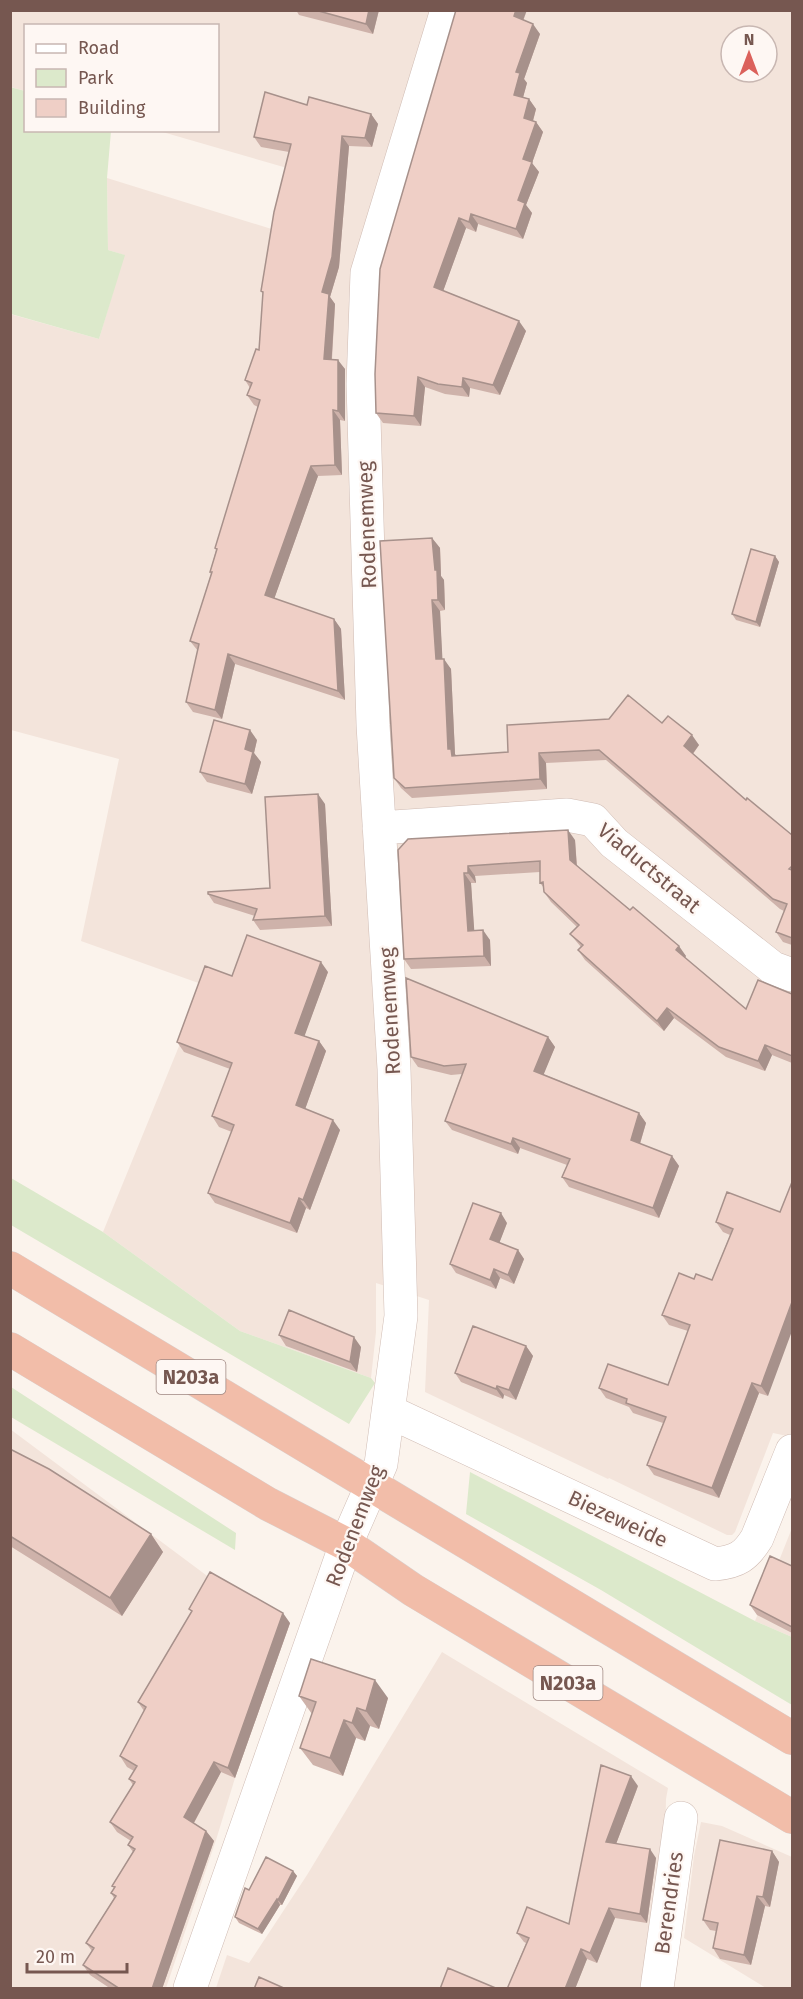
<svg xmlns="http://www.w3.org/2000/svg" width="803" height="1999" viewBox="0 0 803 1999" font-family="'Fira Sans',sans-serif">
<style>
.residential{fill:#f3e4db;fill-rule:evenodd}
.green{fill:#dce9cb}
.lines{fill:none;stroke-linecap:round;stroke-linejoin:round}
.minor-casing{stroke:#d0bcb4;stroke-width:34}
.trunk-casing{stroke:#d9d0ce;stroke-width:34}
.minor{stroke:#fff;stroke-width:33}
.trunk{stroke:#f2bda9;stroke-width:33}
.wall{fill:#ceb2aa}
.shaded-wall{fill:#a7918b}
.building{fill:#efcfc6;stroke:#a7918b;stroke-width:1.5}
.labels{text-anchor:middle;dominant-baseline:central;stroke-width:4.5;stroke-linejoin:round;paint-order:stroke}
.shield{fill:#fef7f3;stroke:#9f8781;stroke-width:1.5}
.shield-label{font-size:20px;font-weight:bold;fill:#765750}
.street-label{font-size:21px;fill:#765750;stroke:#fef7f3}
</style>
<rect width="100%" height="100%" fill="#fbf3ec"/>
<path class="residential" d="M11,11h781v1426l-19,-4 -38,99 -3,3h-5l-118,-57 -1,1 -183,-87 4,-92 -53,-17v49l-5,46 -131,-47 -137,-99 101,-247 -123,-44 38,-182 -108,-29 -1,-416 89,25 25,-84 -16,-5 -1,-72 171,53 16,-61 -135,-39 59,-1v-104h-192l-1,65 -14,-4zM731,36h36v36h-36z
M10,1429l204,152 76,42 -55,155 -19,62 -50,148h-155z
M792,1528v109l-37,-16z
M442,1652l226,136 -2,11 -1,42 -24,147h-425l11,-33 22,8 58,-88z
M701,1822l21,4 70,31v131h-26l-82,-50 10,-82z"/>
<path class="green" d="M10,87l15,4 1,39 85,1 -4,47 1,72 17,5 -26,84 -88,-25z
M11,1178l92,54 137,99 131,47 4,5 -26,41 -338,-199z
M11,1387l225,146 -1,17 -224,-133z
M470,1472l285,149 37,16v68l-191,-115 -135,-76z"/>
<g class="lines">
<g class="minor-casing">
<path id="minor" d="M379,828l188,-13 26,5 21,23 159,125 19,7
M388,1411l327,153c22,-2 31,-8 42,-26l35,-87
M190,1988l156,-444 35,-80 20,-148 -7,-247 -21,-344 -10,-341 4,-111 80,-263
M657,1988l24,-170"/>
</g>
<g class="trunk-casing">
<path id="trunk" d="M10,1268l782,470
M10,1349l258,155 78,40 67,46 379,227"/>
</g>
<use href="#minor" class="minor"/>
<use href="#trunk" class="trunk"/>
</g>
<path class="wall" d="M296,10h83l-6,24 -74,-19z
M527,10l-4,10 17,14 -16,45 3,4 -4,14 6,2 7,10 -3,12 3,1 7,10 -11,31 7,9 -13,33 6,8 -9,26 -45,-15 -2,8 -10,-4 -23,63 83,40 -26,64 -30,-7 -1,9 -24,-3 -20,-7 -4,39 -38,-3 -7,-10z
M307,105l64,9 7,10 -6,23 -23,-1 -10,121 -9,30 5,7 -3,55 13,10v52l-5,-1 2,55 -24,1 -44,123 60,20 7,10 4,71 -110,-36 -13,55 -29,-7 -7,-10 12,-51 -8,-10 21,-67 -1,-2 6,-22 -1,-2 43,-141 -4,-2 -7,-10 3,-7 -5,-8 14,-30 4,-56 -2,-3 28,-139 -28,-5 -7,-10z
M432,538l8,10 1,28 3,4 1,30 -5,1 2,48 9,10 4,85 1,2 52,-4 154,-29 37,22 -6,9 53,46 46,35v110l-9,-3 -7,-10 8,-21 -4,-2 -174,-149 -60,3 1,26 -135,9 -11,-10 -7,-10z
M775,556l4,6 -19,65 -24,-7 -4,-6z
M257,740l-3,13 7,9 -9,32 -45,-12 -7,-10z
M325,804l7,122 -72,4 -7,-10 2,-4 -41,-13 -6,-9 62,-6z
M575,840l2,26 109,90 -1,2 61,51 46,-15v69l-20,-8 -7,16 -39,-14 -52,-39 -10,13 -79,-71 -7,-10 3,-3 -11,-13 7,-7 -26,-25 -7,-10v-4l-4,-5v-11l-65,4 1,7h-5l3,48 16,9 1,26 -80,3 -7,-10 -6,-109z
M328,972l-24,64 15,5 7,10 -21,58 35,21 -30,80 -4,-2 -9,25 -82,-30 -7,-10 24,-61 -13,-5 -7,-11 18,-47 -46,-17 -7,-10 55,-66z
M548,1037l7,10 -12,27 96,39 7,10 -6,21 32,12 7,10 -20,52 -90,-31 -7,-10 5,-12 -47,-17 -2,6 -66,-24 -7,-9 17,-47 -11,1 -33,-8 -7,-10z
M780,1212l-12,184 -9,-3 -40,105 -65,-23 -7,-10 16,-42 -30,-10 -4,-6 -23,-9 -7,-10 69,-3 20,-54 -19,-6 -7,-10 32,-36 18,1 18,-45 -7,-3 -7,-10z
M507,1223l-8,20 19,7 6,9 -10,25 -14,-6 -4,11 -40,-16 -6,-9z
M279,1335l82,12 -4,25 -71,-26z
M526,1346l7,10 -17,44 -12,-5 -1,4 -42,-17 -6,-9z
M10,1449l141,85 12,18 -41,64 -112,-70z
M792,1566v67l-35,-18 -7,-10z
M189,1609l101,14 -55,155 -14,-6 -27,51 12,8 8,10 -52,148h-51l-21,-14 -7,-10 9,-14 -6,-8 28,-45 -3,-5 3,-5 -2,-2 21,-34 -5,-7 3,-4 -14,-9 -7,-10 23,-37 -4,-6 5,-8 -7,-4 -7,-11 24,-45 -6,-9 54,-90z
M299,1696l89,2 -9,31 -9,-3 -5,15 -9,-3 -13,38 -30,-11 -13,-17 12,-34z
M638,1786l-22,58 40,14 -9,65 -32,-5 -18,45 -10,-4 -12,30h-68l19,-46 -2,-1 -7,-9 52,-9z
M772,1851l7,11 -9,45 -5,-1 -14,59 -31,-6 -7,-11 3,-17 -6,-1 -7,-10z
M293,1871l4,5 -15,29h-2l-18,29 -23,-11 -4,-6 14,-27z"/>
<path class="shaded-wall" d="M369,10h10l-6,24 -7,-10z
M516,10h11l-6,16 -7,-10z
M533,24l7,10 -16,45 3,4 -6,22 -7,-10 2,-23z
M529,99l7,10 -5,19 -7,-10z
M371,114l7,10 -6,23 -7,-9z
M536,122l7,10 -11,31 7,9 -13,33 6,8 -9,26 -7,-10 2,-29 5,-41z
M342,136l7,10 -10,121 -9,30 5,7 -4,65 -7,-10 -2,-67z
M471,214l7,10 -2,8 -7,-10z
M459,218l7,10 -25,69 -7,-10z
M519,321l7,10 -26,64 -7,-10z
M338,360l7,9v52l-7,-10z
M418,377l7,10 -4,39 -7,-10z
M463,378l7,10 -1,9 -7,-10z
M333,410l7,10 2,55 -7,-10z
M311,466l7,10 -46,129 -7,-10z
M432,538l8,10 1,28 3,4 1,30 -7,-10 -3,-30z
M775,556l4,6 -19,65 -4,-5z
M432,600l8,11 3,59 -7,-11z
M334,619l7,10 4,71 -7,-9z
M228,654l7,10 -13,55 -7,-9z
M444,659l7,10 4,85 3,5 -6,-3 -4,-7z
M250,730l7,10 -3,13 7,9 -9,32 -7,-10v-35z
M692,735l7,10 -8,11 -7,-10z
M539,753l7,10 1,26 -7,-10z
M318,794l7,10 7,122 -7,-10z
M568,830l7,10 2,30 -7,-10z
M468,866l7,10 1,7 -8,-10z
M464,873l7,10 4,58 -7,-10z
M483,930l7,10 1,26 -7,-10z
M679,946l7,10 -3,4 -7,-10z
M321,962l7,10 -26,71 -7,-10z
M667,1008l7,10 -10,13 -7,-10z
M548,1037l7,10 -14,34 -7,-10z
M319,1041l7,10 -23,64 -7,-10z
M765,1045l7,10 -7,16 -7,-10z
M639,1113l7,10 -8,27 -7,-10z
M333,1120l7,10 -30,80 -7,-10z
M513,1138l7,10 -2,6 -7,-10z
M672,1156l7,10 -20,52 -6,-10z
M299,1198l7,10 -9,25 -7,-10z
M501,1213l6,10 -10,26 -7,-10z
M518,1250l6,9 -10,25 -6,-9z
M494,1269l6,9 -4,11 -6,-9z
M792,1302v29l-24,65 -7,-10z
M354,1337l7,10 -4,25 -7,-10z
M526,1346l7,10 -17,44 -7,-10z
M752,1383l7,10 -40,105 -7,-10z
M497,1386l7,9 -1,4 -7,-10z
M151,1534l12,18 -41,64 -12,-18z
M283,1613l7,10 -55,155 -7,-10z
M375,1680l13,18 -9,31 -13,-18z
M357,1708l13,18 -5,15 -13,-18z
M344,1720l12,18 -13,38 -13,-18z
M214,1762l7,10 -30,56 -7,-11z
M631,1776l7,10 -25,66 -7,-10z
M206,1831l8,10 -52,148h-10z
M650,1849l6,9 -9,65 -7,-9z
M772,1851l7,11 -9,45 -7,-10z
M293,1871l4,5 -15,29 -4,-5z
M757,1896l8,10 -14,59 -7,-10z
M277,1899l3,6 -18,29 -4,-5z
M609,1908l6,10 -18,45 -7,-10z
M581,1949l6,10 -12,30h-10z"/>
<path class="building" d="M315,10h54l-3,14z
M456,10h60l-2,6 19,8 -17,48 4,1 -6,22 15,4 -5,19 12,4 -13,37 9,3 -14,38 7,3 -9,26 -45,-15 -2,8 -10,-4 -25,69 85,34 -26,64 -30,-7 -1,9 -24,-3 -20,-7 -4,39 -38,-3 -1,-39 5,-105z
M265,92l42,13 2,-8 62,17 -6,24 -23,-2 -10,121 -10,35 7,2 -5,65 14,1v51l-5,-1 2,55 -24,1 -46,129 69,24 4,72 -110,-37 -13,56 -29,-8 13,-58 -9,-3 22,-69h-2l7,-23 -2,-1 45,-148 -13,-5 5,-12 -7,-3 11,-31 3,1 4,-58 -2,-1 13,-79 17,-68 -37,-7z
M432,538l3,32h2l1,30h-6l4,59h8l4,90h3l1,7 56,-4 -1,-27 102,-6 19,-24 34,28 6,-7 24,19 -8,11 62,54 1,-2 45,37v31l-3,3 3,1v68l-16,-6 11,-28 -14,-5 -174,-149 -60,3 1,26 -135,9 -11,-10 -14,-237z
M751,549l24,7 -19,66 -24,-8z
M214,720l36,10 -5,19 8,3 -8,32 -45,-12z
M318,794l7,122 -72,4 4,-11 -49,-15v-2l62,-4 -5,-91z
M568,830l2,30 60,50 3,-3 13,11 33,28 -3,4 70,59 12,-29 34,14v62l-27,-11 -7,16 -39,-14 -52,-39 -10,13 -79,-71 5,-5 -13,-11 9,-9 -35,-33 -1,-10 -3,1v-22l-72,5v7h-4l4,58 15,-1 1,26 -80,3 -6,-109 10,-11z
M247,935l74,27 -26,71 24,8 -23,64 37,15 -30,80 -4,-2 -9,25 -82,-30 26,-68 -22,-9 20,-53 -55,-21 28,-76 27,10z
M406,978l142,59 -14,34 105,42 -8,27 41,16 -19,52 -91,-31 8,-18 -57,-21 -2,6 -66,-23 21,-57 -22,2 -33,-9z
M792,1182v120l-31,84 -9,-3 -40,105 -65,-23 19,-48 -40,-14 1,-4 -28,-11 9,-24 60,21 22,-60 -28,-10 17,-42 15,6 2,-5 16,6 21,-51 -17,-7 11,-30 53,20z
M473,1203l28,10 -11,26 28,11 -10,25 -14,-6 -4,11 -40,-16z
M289,1310l65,27 -4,25 -71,-27z
M473,1326l53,20 -17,44 -12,-4 -1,3 -41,-16z
M10,1449l39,20 102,65 -41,64 -100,-62z
M770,1556l22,10v61l-42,-22z
M210,1572l73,41 -55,155 -14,-6 -30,55 22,14 -54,158h-32l-37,-24 11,-17 -8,-5 30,-47 -5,-3 4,-6 -3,-1 23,-37 -7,-4 5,-8 -23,-15 25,-40 -6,-3 8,-13 -17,-10 26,-49 -8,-5 54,-91 -3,-2z
M311,1659l64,21 -9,31 -9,-3 -5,15 -8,-3 -14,38 -30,-10 16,-46 -17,-6z
M601,1765l30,11 -25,66 44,7 -10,65 -31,-6 -19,45 -9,-4 -16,40h-58l22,-51 -12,-5 10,-26 42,17z
M720,1840l52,11 -9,46 -6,-1 -13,59 -31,-7 5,-25 -15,-3z
M266,1857l27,14 -15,29 -1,-1 -19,30 -23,-12 10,-29 4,2z
M448,1968l50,21h-58z
M259,1977l27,12h-32z"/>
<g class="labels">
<g class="shield">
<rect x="156.5" y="1360" width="69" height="34" rx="4.5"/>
<rect x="533.5" y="1666" width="69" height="34" rx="4.5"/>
</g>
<g class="shield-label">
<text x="191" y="1377">N203a</text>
<text x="568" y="1683">N203a</text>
</g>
<g class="street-label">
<text transform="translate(367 525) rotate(-92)">Rodenemweg</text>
<text transform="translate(649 868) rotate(40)">Viaductstraat</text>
<text transform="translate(390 1011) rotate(-93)">Rodenemweg</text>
<text transform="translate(618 1519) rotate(25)">Biezeweide</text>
<text transform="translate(355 1526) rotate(-69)">Rodenemweg</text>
<text transform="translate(669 1903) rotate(-82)">Berendries</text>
</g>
</g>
<rect width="803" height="1999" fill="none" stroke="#765750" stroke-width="24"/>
<rect x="24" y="24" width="195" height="108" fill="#fef7f3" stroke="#c8b7b2" stroke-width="1.5"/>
<rect x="36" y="44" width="30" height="9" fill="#ffffff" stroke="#c8b7b2" stroke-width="1.5"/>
<text x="78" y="54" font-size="18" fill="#765750">Road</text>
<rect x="36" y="69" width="30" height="18" fill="#dce9cb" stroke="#c8b7b2" stroke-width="1.5"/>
<text x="78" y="84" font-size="18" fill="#765750">Park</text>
<rect x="36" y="99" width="30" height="18" fill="#efcfc6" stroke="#c8b7b2" stroke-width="1.5"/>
<text x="78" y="114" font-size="18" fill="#765750">Building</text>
<g transform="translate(749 54)"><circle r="28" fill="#fef7f3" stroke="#c8b7b2" stroke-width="1.5"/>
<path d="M0-4.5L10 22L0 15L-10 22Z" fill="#db615b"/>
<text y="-9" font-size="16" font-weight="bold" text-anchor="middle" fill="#765750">N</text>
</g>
<path d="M27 1963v9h100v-9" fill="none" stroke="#765750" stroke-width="3"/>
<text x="36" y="1963" font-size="18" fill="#765750" stroke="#fef7f3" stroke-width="4.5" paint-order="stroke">20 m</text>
</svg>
